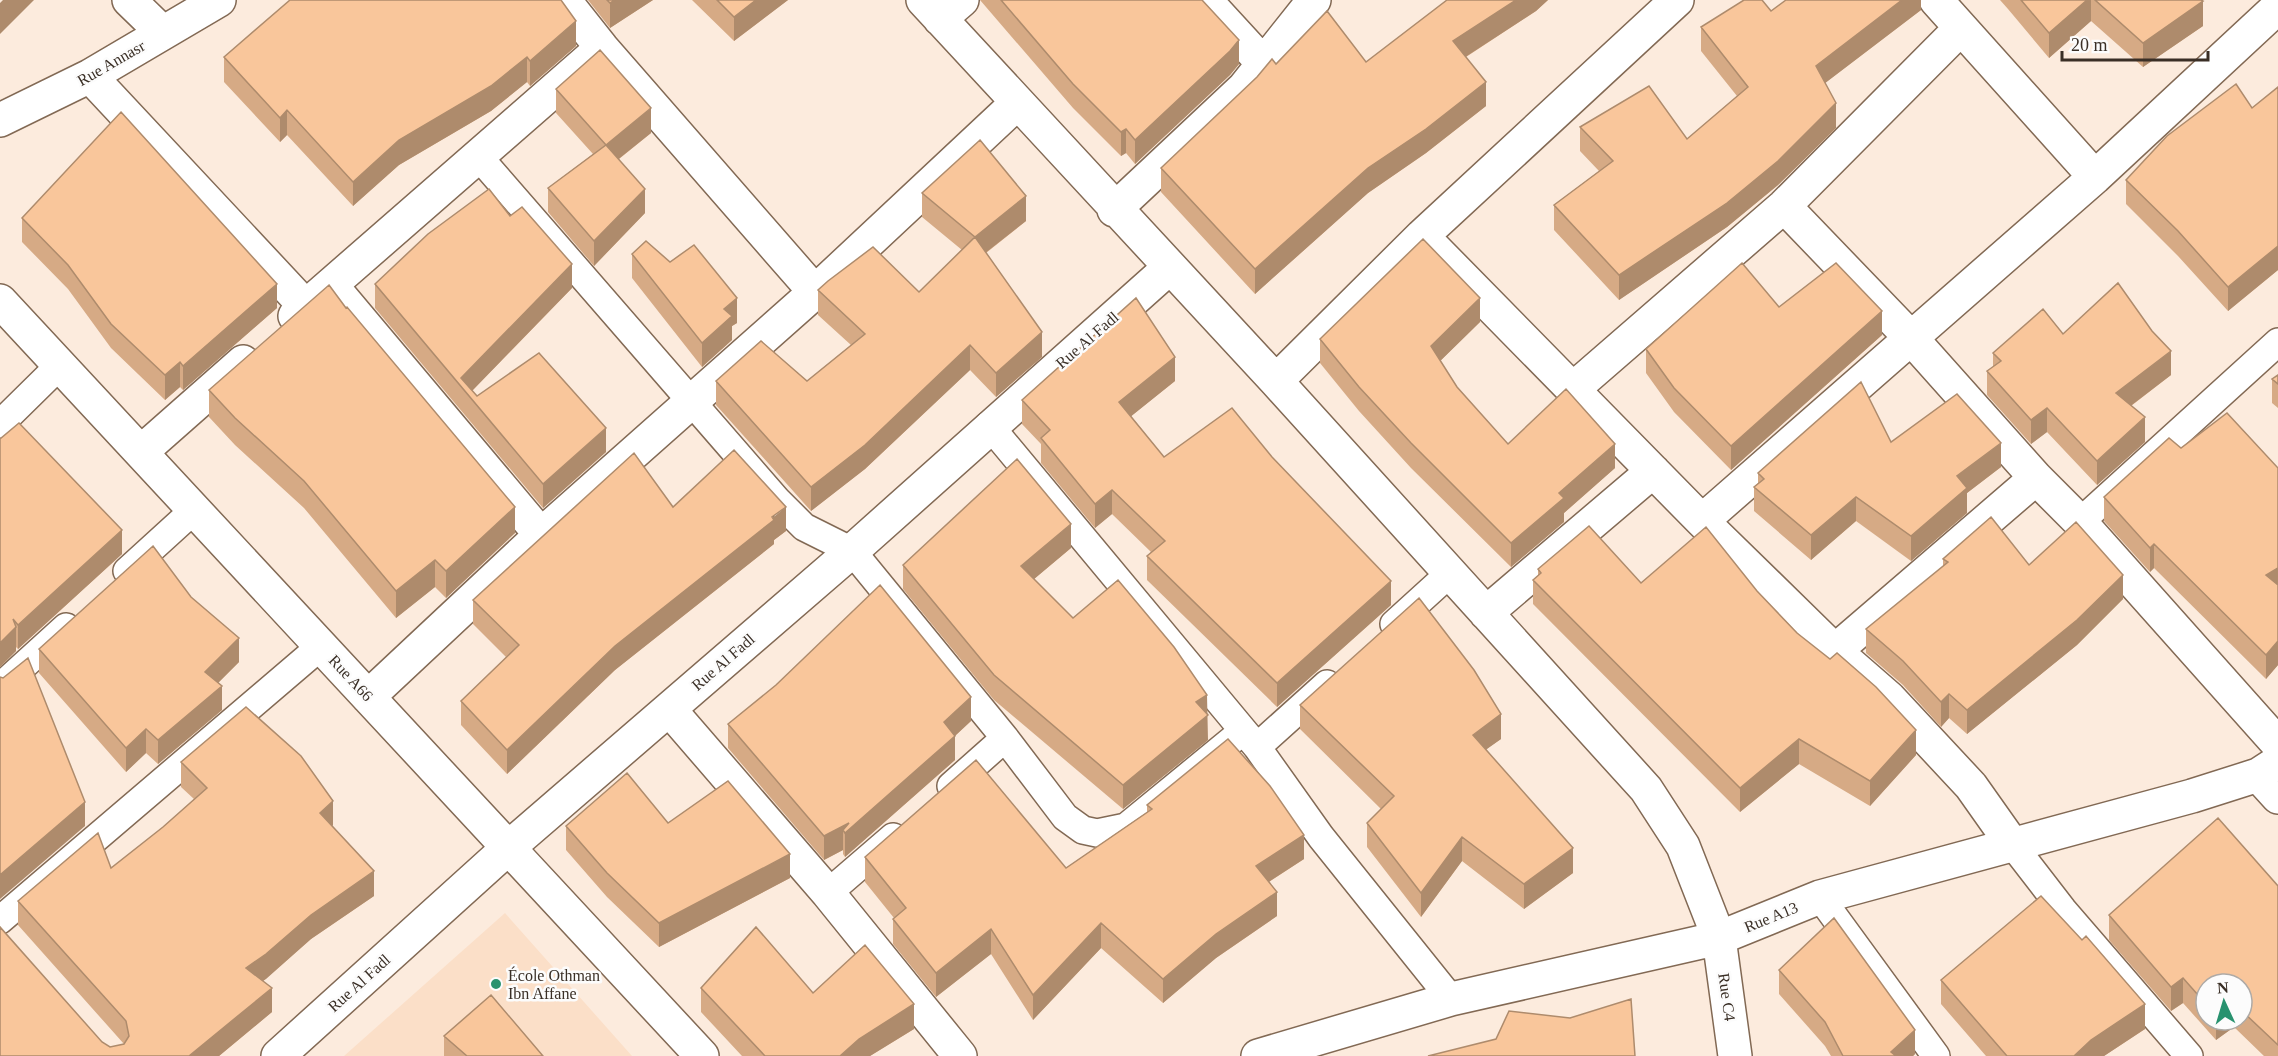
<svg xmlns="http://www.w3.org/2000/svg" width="2278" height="1056" viewBox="0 0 2278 1056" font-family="'Times New Roman',serif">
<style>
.built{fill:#fbdfc8}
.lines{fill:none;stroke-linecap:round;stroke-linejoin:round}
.service-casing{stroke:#826954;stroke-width:30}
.minor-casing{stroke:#826954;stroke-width:36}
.service{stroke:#fff;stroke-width:27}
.minor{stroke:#fff;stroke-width:33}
.wall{fill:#d6aa85;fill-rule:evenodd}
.shaded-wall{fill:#ae8b6c}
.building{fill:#f9c69b;stroke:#ae8b6c;stroke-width:1.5}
.poi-dot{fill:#28926f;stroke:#fcfcfc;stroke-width:2}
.labels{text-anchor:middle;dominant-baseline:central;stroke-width:5;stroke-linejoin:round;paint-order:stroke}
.street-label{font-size:16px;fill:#3a2f26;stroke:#fcfcfc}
.poi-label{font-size:16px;fill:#3a2f26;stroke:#fcfcfc;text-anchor:start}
</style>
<rect width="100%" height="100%" fill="#fcebdd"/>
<path class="built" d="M505,913l127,143h-288z"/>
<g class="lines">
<g class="service-casing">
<path id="service" d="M478,156l299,344 27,27 48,24 153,187 60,79 18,13 14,3 29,-6 117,-96
M0,424l60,-59
M989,425l268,322 64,90 130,162
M2080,522l198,-180
M127,571l67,-61
M1394,624l55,-50
M0,687l66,-60
M1257,747l70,-63
M951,786l54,-48
M2012,844l51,66 126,146
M828,893l65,-56
M1820,897l116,159
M0,920l321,-274"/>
</g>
<g class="minor-casing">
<path id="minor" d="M129,0l34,33
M564,0l38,48 213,244
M923,0l353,381 370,408 37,57 36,92 16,118
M1205,0l58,63
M1936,0l159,177
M940,19l22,-19
M90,76l216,231
M0,120l90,-44 129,-76
M1784,206l127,132 125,140 44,44 198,222
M1114,210l130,-122 70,-88
M1422,236l280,285 133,130 54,47 82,88 41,58
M331,285l210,250
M0,301l702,755
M295,316l307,-268
M1276,381l146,-145 255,-236
M1572,390l212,-184 177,-178
M141,452l102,-90
M1702,521l393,-344 183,-170
M1486,613l167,-142
M1835,651l201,-173
M368,697l173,-162 274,-243 202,-189
M669,709l159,184 132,163
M2258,775l20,22
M278,1056l230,-208 344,-297 317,-283
M1258,1056l193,-57 268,-61 101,-41 372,-101 66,-21 20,-13"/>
</g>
<use href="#service" class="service"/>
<use href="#minor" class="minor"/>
</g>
<path class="wall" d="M588,0h65l-43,28z
M692,0h96l-54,41z
M980,0h222l37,64 -9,11 -95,89 -9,-11 -5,3 -48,-48z
M1447,0h101l-12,11 -70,46 20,49 -60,47 -58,40 -113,101 -94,-102v-24l205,-106z
M1921,0v10l-96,73 11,45 -58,57 -51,42 -108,73 -65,-70v-25l45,-34 -19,-20v-24l107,12 50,-43 -36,-45v-24z
M2000,0h201l2,26 -60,41 -52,-46 -42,37 -41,-49z
M576,46l-46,40 -3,-4 -36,29 -92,54 -46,41 -66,-71 -7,7 -56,-60v-25z
M2278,87v183l-50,41 -50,-55 -52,-52v-24l126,-72z
M556,89l95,44 -32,26 26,54 -51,53 -46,-54v-24l45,-34 -37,-41z
M922,193l104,28 -40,32 56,104 -46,40 -26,-27 -105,99 -54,42 -95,-106v-24h91l44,-36 -33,-30v-25l101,2 43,-42 -40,-33z
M510,216l62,72 -100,103 5,5 129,56 -63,56 -168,-200v-24z
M22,218l255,90 -94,82 -3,-3 -15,13 -54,-52 -43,-59 -46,-47z
M632,254l105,69 -5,3v14l-30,27 -70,-89z
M1779,307l103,28 -151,135 -57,-58 -28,-39v-24z
M346,308l169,225 -69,65 -11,-11 -39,31 -92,-110 -69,-63 -26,-28v-27z
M1480,322l-40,39 17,26 51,57 107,24 -51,45v9l-53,45 -100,-99 -52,-57 -39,-48v-24z
M2063,334l108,41 -40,31 14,36 -48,43 -50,-53 -16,12 -44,-49v-24l6,-4v-14z
M2278,375v33l-6,-5v-24z
M1175,381l-44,35 33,41 227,148 -114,102 -130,-127v-24l4,-4 -39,-38 -17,14 -54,-65v-19l-19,-20v-24z
M0,439l122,115 -104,95 -2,-2v4l-16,16z
M1891,442l110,25 -34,26v20l-56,48 -55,-40 -45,39 -57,-49v-24l4,-4v-10z
M2181,448l97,20v197l-12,14 -112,-111 -4,4 -46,-51v-24z
M673,507l113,24 -12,9v4l-159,126 -108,104 -46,-49v-24l45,-44 -33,-33v-24z
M1071,548l-37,31 39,39 135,122 -85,69 -129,-109 -91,-111v-24z
M1943,559l86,6 94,34 -46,46 -110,89 -18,-16 -8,9 -38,-42 -37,-32v-24l77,-62z
M1538,569l103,14 116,8 159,164 -46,51 -71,-42 -59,48 -207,-208v-24l5,-4z
M39,649l200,13 -21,21 4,27 -64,54 -12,-11 -20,19 -87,-99z
M776,685l195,36 -16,15v24l-110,97 -2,-3v-4l-19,10 -96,-112v-24z
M1300,705l201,34 -15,10 87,124 -49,36 -62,-48 -41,56 -54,-70v-24l14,-14 -81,-80z
M181,762l152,63 -1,1 42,70 -63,43 -48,42 9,31 -53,44h-219l102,-14 8,5 14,-3 -106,-119v-24l93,-33 52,-41 31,-28 -13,-12z
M1147,805l157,54 -35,23 8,34 -61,42 -53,45 -62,-55 -68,72 -42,-66 -55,43 -43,-53v-25l1,-1 -29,-36v-25l201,11 81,-56z
M668,823l122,55 -131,69 -52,-50 -41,-47v-24z
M2273,881l5,5v170h-14l-30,-29 -18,13 -33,-37 -12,8 -62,-71v-25zM2206,984h36v36h-36z
M1779,970l136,84 -2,2h-82l-6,-10 -46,-52z
M1941,980l204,49 -41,27h-118l-45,-52z
M701,988l112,5 101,36 -44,27h-128l-41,-44z
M444,1036l99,20h-99z"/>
<path class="shaded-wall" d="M3,0h31l-34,34v-31z
M615,0h38l-43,28v-25z
M756,0h32l-54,41v-24z
M1516,0h32l-12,11 -83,54v-24z
M1902,0h19v10l-105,80v-24z
M2087,0h4v21l-42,37v-25z
M2203,1v25l-60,41v-24z
M576,21v25l-46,40v-25z
M1239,40v24l-9,11 -95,89v-24z
M527,57v25l-36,29 -92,54 -46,41v-24l46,-42z
M1486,82v24l-60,47 -58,40 -113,101v-25l113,-101z
M1836,103v25l-58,57 -51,42 -108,73v-25z
M651,108v25l-45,36v-24z
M287,110v25l-7,7v-24z
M1126,129v24l-5,3v-24z
M645,189v24l-51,53v-25z
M1026,196v25l-51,40v-24z
M2278,246v24l-50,41v-24z
M572,264v24l-104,107 -7,-17z
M277,284v24l-94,82v-24z
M737,298v25l-5,3v14l-30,27v-24l22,-34z
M1480,298v24l-49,48v-24z
M1882,311v24l-151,135v-24z
M1042,332v25l-46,40v-24z
M970,345v25l-105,99 -54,42v-24z
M2171,351v24l-55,42v-24z
M1175,357v24l-56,45v-24z
M180,362v25l-15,13v-25z
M2047,408v24l-16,12v-24z
M2145,417v25l-48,43v-24z
M606,428v24l-63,56v-24z
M2001,443v24l-34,26v20l-56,48v-25l46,-60z
M1615,444v24l-51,45v9l-53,45v-24l48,-50z
M1112,490v24l-17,14v-24z
M1856,497v24l-45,39v-25z
M515,507v26l-69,65v-27z
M786,507v24l-12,9v4l-159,126 -108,104v-24l108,-104z
M1071,524v24l-50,42v-24z
M122,530v24l-104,95v-24z
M2154,544v24l-4,4v-24z
M435,560v27l-39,31v-27z
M2278,568v25l-12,-18z
M2123,575v24l-46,46 -110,89v-24z
M1391,581v24l-114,102v-24z
M16,627v24l-16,16v-24z
M239,638v24l-34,34v-24z
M2278,641v24l-12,14v-24z
M222,686v24l-64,54v-24z
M1949,694v24l-8,9v-25z
M1207,695l1,45 -85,69v-24l73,-83z
M971,697v24l-27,25v-24z
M1501,714v25l-28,20v-24z
M146,729v24l-20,19v-24z
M1916,730v25l-46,51v-25z
M955,736v24l-110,97v-24l-2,-3v20l-19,10v-24z
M1799,739v25l-59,48v-24z
M333,801v24l-13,12v-24z
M85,802v24l-85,73v-24z
M1304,835v24l-48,31v-24z
M1462,837v24l-41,56v-24z
M1573,848v25l-49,36v-25z
M790,854v24l-131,69v-24z
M374,871v25l-63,43 -45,40 -20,13v-24l65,-53z
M1277,892v24l-61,42 -53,45v-24l53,-45z
M1101,923v25l-68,72v-25z
M991,929v25l-55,43v-24z
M2183,978v25l-12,8v-24z
M272,988v24l-53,44h-30z
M914,1004v25l-44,27h-30l19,-17z
M2145,1004v25l-41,27h-30l17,-16z
M2216,1020h18v7l-18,13z
M1915,1030v24l-2,2h-22v-4z"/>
<path class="building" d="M290,0h271l15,21 -46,40 -3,-4 -36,29 -92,54 -46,42 -66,-72 -7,8 -56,-61z
M607,0h8l-5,3z
M717,0h39l-22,17z
M1001,0h201l37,40 -9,11 -95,89 -9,-11 -5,3 -48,-48z
M1447,0h69l-63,41 33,41 -60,47 -58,39 -113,101 -94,-101 96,-91 15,-18 4,5 51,-53 39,51z
M1744,0h18l9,11 15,-11h116l-86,66 20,37 -58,58 -51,42 -108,72 -65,-70 59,-44 -33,-34 69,-41 38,53 61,-52 -47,-60z
M2021,0h66l-38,33z
M2095,0h106l2,1 -60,42z
M600,50l51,58 -45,37 -50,-56z
M2236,84l16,24 26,-21v159l-50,41 -50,-56 -52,-51 41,-44z
M121,112l156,172 -94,82 -3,-4 -15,13 -54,-51 -43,-59 -46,-47z
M980,140l46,56 -51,41 -53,-44z
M606,145l39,44 -51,52 -46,-53z
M489,189l21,27 12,-9 50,57 -111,114 16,18 62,-43 67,75 -63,56 -168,-200 53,-50z
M975,237l67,95 -46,41 -26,-28 -105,100 -54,42 -95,-106 45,-40 46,40 58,-47 -47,-44 10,-9 45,-34 46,45z
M1423,239l57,59 -49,48 26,41 51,57 58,-55 49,55 -56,49 5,5 -53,45 -100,-100 -52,-56 -39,-48z
M646,241l24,21 24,-17 43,53 -13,11 8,7 -30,27 -70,-89z
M1742,263l37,44 57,-44 46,48 -151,135 -57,-58 -28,-39z
M2118,283l34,48 19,20 -55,42 29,24 -48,44 -50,-53 -16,12 -44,-49 14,-10 -8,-8 50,-44 20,25z
M329,285l17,23 1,-1 168,200 -69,64 -11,-11 -39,31 -92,-110 -69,-63 -26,-28z
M1136,298l39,59 -56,45 45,55 68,-49 40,49 119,124 -114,102 -130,-127 18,-15 -53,-51 -17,14 -54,-66 9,-8 -28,-30z
M2278,375v9l-6,-5z
M1861,382l30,60 66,-48 44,49 -44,33 10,12 -56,48 -55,-39 -45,38 -57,-48 10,-8 -6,-6z
M2227,413l51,55v100l-12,7 12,10v56l-12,14 -112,-111 -4,4 -46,-51 65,-59 12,10z
M19,423l103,107 -104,95 -5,-6 3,8 -16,16v-204z
M734,450l52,57 -14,10 2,3 -159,126 -108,104 -46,-49 58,-56 -46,-45 161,-147 39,54z
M1017,459l54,65 -50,42 52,52 45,-38 56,67 33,48 -11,7 12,13 -85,70 -129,-110 -91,-110z
M1991,517l38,48 47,-43 47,53 -46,45 -110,90 -18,-16 -8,8 -38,-41 -37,-32 82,-67 -5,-3z
M1589,526l52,57 65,-56 51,64 40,42 33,26 7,-6 39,34 40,43 -46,51 -71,-42 -59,49 -207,-208 8,-7 -3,-4z
M153,546l38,51 48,41 -34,34 17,14 -64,54 -12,-11 -20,19 -87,-99z
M880,585l91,112 -27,25 11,14 -110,97 -2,-3 6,-7 -25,13 -96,-112 48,-39z
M1419,598l55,72 27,44 -28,21 100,113 -49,36 -62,-47 -41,56 -54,-70 27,-27 -94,-91z
M28,658l57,144 -85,73v-198l3,1z
M246,707l55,49 32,45 -13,12 54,58 -63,44 -45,39 -20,14 26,20 -83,68h-189v-129l102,115 8,5 14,-3 5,-8 -3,-15 -108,-120 80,-68 13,35 52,-41 44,-39 -26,-26z
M1228,739l42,47 34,49 -48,31 21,26 -61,42 -53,45 -62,-56 -68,72 -42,-66 -55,44 -43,-54 13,-11 -41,-51 111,-97 90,108 86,-59 -5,-4z
M627,773l41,50 60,-42 62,73 -131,69 -52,-50 -41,-47z
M2218,818l60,68v159l-36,-34v-27h-36v20l-23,-26 -12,9 -62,-72z
M2041,896l41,44 4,-4 59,68 -54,36 -17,16h-67l-66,-76z
M1834,918l81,112 -24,22 5,4h-53l-18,-34 -46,-52z
M756,927l57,66 52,-48 49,59 -55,35 -19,17h-75l-64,-68z
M491,995l52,61h-76l-23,-20z
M1631,999l4,57h-207l68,-17 13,-28 61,7z"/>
<circle class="poi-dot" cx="496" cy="984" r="6"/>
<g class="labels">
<g class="street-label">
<text transform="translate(111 63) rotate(-30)">Rue Annasr</text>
<text transform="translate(1087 340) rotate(-41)">Rue Al Fadl</text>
<text transform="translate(723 662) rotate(-41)">Rue Al Fadl</text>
<text transform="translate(351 678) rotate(47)">Rue A66</text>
<text transform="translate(1771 917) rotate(-22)">Rue A13</text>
<text transform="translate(359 983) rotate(-42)">Rue Al Fadl</text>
<text transform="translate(1727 997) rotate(82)">Rue C4</text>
</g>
<g class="poi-label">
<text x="508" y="975">École Othman<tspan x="508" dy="18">Ibn Affane</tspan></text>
</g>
</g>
<g transform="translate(2224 1002) rotate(356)"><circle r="28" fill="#fcfcfc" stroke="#aeaaa6" stroke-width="1.5"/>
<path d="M0-4.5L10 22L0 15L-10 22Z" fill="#28926f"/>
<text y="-9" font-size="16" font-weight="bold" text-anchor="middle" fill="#3a2f26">N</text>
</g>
<path d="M2062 51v9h146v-9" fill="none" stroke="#3a2f26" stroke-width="3"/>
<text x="2071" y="51" font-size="18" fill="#3a2f26" stroke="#fcfcfc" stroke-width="4.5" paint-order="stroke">20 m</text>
</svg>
